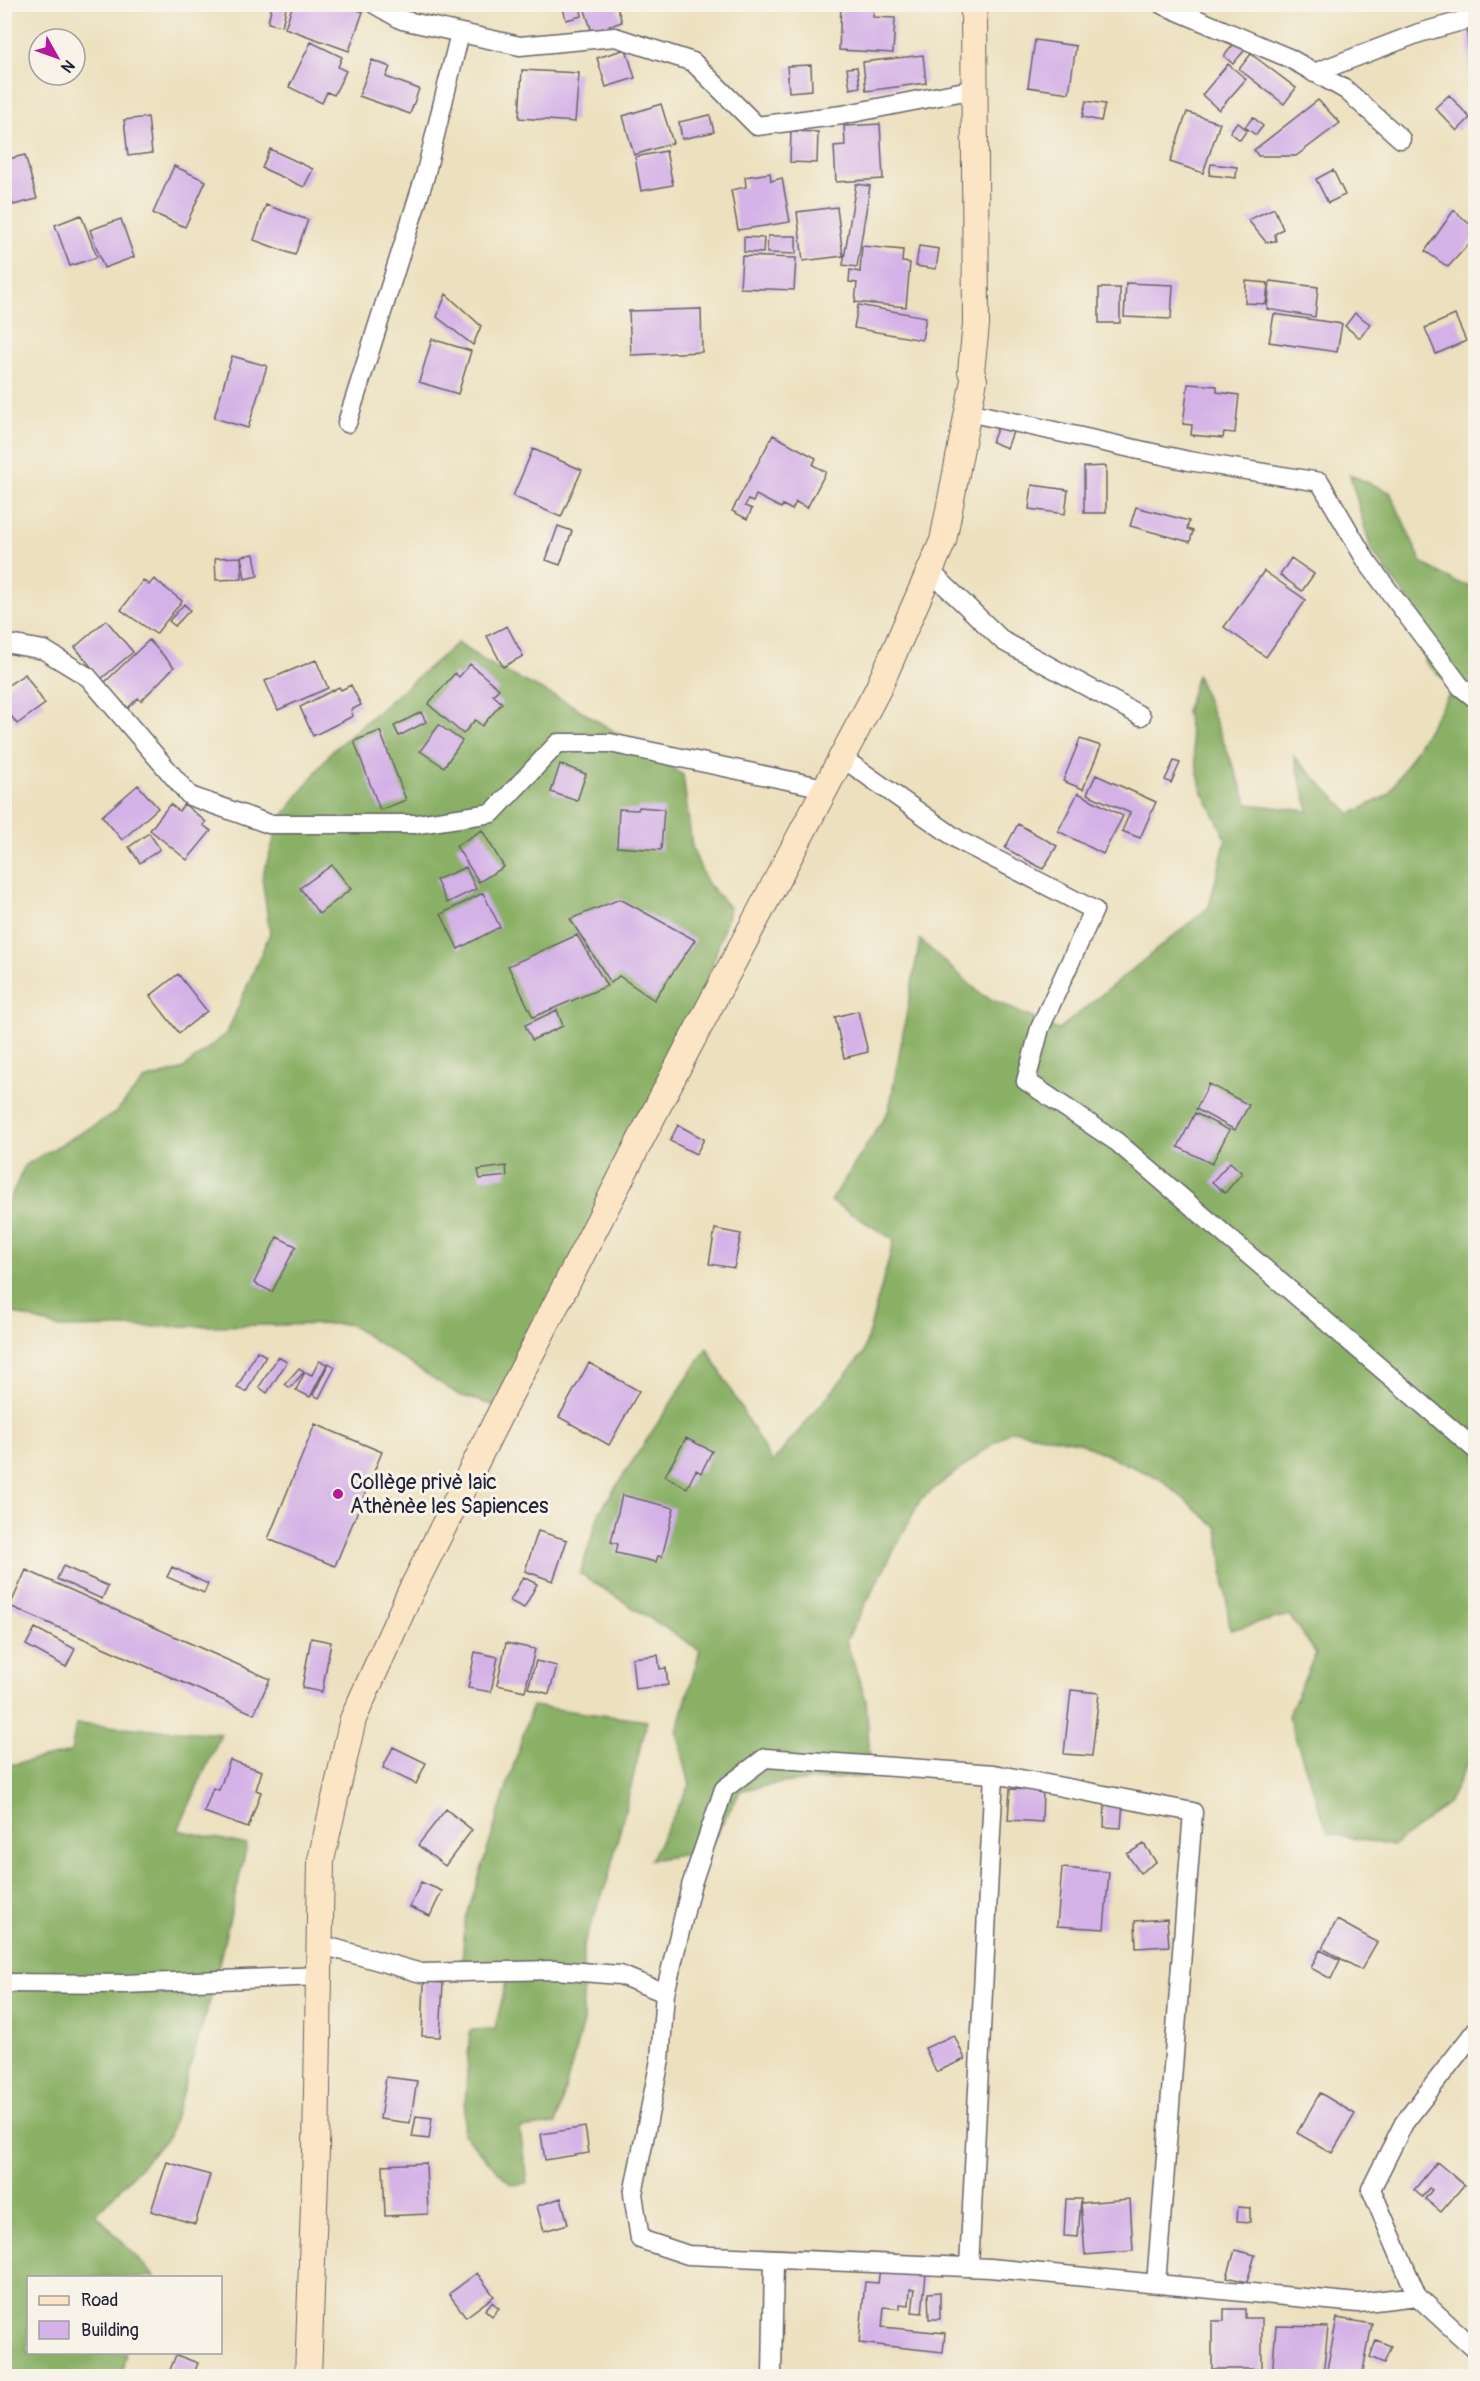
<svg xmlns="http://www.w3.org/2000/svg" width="1480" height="2381" viewBox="0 0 1480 2381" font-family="Pangolin,sans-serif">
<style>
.forest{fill:#8ab066;stroke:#566950;stroke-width:1.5}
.building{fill:#d4b1e7}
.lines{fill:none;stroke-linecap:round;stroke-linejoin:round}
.street-casing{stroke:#696469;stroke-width:21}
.secondary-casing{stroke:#696469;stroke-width:28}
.street{stroke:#fff;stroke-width:18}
.secondary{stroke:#fce5c4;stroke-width:26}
.poi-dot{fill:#b5179e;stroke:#f7f3e8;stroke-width:2}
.labels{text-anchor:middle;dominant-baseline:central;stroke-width:6;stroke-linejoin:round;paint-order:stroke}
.poi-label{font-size:21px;fill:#22223b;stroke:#f7f3e8;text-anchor:start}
</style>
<rect width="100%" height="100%" fill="#f7f3e8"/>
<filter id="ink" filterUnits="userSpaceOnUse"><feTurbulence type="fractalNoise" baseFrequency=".0167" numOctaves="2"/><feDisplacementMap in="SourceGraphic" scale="12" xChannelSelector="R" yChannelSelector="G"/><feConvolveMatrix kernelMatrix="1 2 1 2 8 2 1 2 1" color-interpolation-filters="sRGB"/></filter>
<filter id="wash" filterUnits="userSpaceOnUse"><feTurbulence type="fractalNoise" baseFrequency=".008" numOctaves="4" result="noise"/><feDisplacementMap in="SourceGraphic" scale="24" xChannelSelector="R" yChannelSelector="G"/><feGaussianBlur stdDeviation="1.35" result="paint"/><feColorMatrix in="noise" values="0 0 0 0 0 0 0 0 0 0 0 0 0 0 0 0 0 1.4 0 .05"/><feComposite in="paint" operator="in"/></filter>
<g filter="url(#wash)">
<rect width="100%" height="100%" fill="#ece0be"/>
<path class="forest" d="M1350,475l40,17 32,71 34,19 20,5v1160l-28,57 -55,42 -65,-13 -40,-117 28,-63 -27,-38 -59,15 -12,-102 -58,-49 -82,-37 -67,-12 -90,69 -75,142 20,59 5,76 -82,6 -48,8 -34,61 -57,9 40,-75 -13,-53 23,-82 -120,-76 20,-63 107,-163 65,115 91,-109 31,-114 -63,-39 58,-91 31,-170 62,55 76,35 151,-123 17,-68 -25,-51 -15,-76 11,-37 51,129 61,7 -15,-54 57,57 37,-19 65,-107 -28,-26 1,-39 -55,-73z
M457,643l31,20 84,42 111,70 9,72 14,35 24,26 -46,147 -181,353 -44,-13 -110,-71 -289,4 -55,-18v-100l20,-45 89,-51 30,-34 37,-10 46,-37 43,-100 -8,-55 18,-58 51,-68z
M532,1706l115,15 -39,158 -25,66v77l-27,102 -36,4 7,55 -16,2 -48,-51 7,-104 25,-1 13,-55 -46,-9 3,-43z
M76,1724l145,10 -43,96 69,15 -36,152 -42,139 -73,78 59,63 -127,1v74l98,1 -5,23h-116l-1,-610 67,-14z"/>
<g id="blocks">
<path class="building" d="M272,4h15l-5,22 -14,-3z
M293,4h49l21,8 -14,39 -64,-23z
M562,4h18l2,12 -16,4z
M583,4h33l6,18 -30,10z
M841,6l33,1 -1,10 22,1 -2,35 -54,-3z
M1476,26v67h-6l-3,-66z
M1239,38l9,8 -15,18 -9,-8z
M1035,40l41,6 -7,47 -41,-6z
M311,42l31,15 -4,10 8,4 -12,24 -7,-3 -5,11 -33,-16z
M626,49l9,29 -29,9 -9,-29z
M1251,54l45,34 -12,16 -45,-35z
M923,55l3,28 -60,8 -3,-29z
M372,60l18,7 -4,10 33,12 -9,25 -51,-18z
M1228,64l18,15 -27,31 -17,-15z
M811,65l1,25 -23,2 -2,-26z
M857,67l3,20 -10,2 -3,-21z
M522,70l57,3 -4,49 -56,-4z
M1449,95l21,23 -13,13 -22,-23z
M1318,100l22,23 -44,33h-38l-4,-6z
M1086,101l19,3 -4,17 -19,-4z
M661,104l12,39 -39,12 -11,-39z
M1187,112l33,11 -17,50 -33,-11z
M710,115l4,17 -32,7 -3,-17z
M148,117l4,36 -24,3 -4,-36z
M1253,117l10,9 -7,9 -11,-8z
M1237,122l10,8 -7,10 -10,-8z
M880,124l3,55 -47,3 -2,-36 11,-1 -1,-19z
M791,131l27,1 -1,31 -27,-1z
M270,149l43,20 -9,18 -42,-19z
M666,151l7,34 -32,6 -6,-34z
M25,155l12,44 -24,6 -2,-6 -7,1v-40z
M1211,164l26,3 -1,11 -27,-3z
M174,166l32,15 -21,46 -32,-14z
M1333,170l12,25 -17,8 -12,-24z
M770,173l1,8 11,-3 8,44 -52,8 -7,-40 15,-3 -1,-10z
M856,184l14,2 -13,81 -14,-2z
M266,205l42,15 -13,35 -41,-15z
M837,207l6,49 -40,5 -6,-49z
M1274,208l9,21 -8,5 1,7 -10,1 -18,-22z
M1454,210l22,20v6l-28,31 -23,-16z
M81,215l16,42 -27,9 -15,-41z
M121,219l13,38 -30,11 -14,-38z
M768,236h28v18l-29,-1z
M744,237l20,1 -1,15 -19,-1z
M862,246l41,4 -1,12 8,1 -4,44 -51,-5 2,-19 -8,-1 1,-12 10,2z
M919,246l20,3 -3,20 -20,-3z
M742,256l54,2 -2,32 -54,-2z
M1246,281l22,2 -2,21 -21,-1z
M1270,281l48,6 -3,30 -48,-8z
M1126,283l47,2 -2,34 -47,-2z
M1099,288h21v35h-21z
M446,294l35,32 -8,19 -36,-28z
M858,305l68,12 -4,23 -68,-12z
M701,309l1,43 -71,3 -2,-44z
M1355,313l15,11 -10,14 -15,-12z
M1274,314l68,10 -5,28 -68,-10z
M1455,315l11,26 -30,13 -11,-26z
M432,339l39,12 -13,43 -39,-12z
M232,356l35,10 -19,62 -34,-10z
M1188,384l29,2v6l22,3 -4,38 -11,-1 -1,6 -32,-3 1,-10 -9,-1z
M999,424l15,5 -7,19 -15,-6z
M773,435l43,23 -3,7 13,7 -19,36 -11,-6 -4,8 -9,-5 -2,3 -25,-13 -3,7 -5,-2 -3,6 7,3 -5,10 -15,-8z
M533,449l49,21 -21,47 -48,-21z
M1106,466v47h-22v-46z
M1032,485l36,5 -3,24 -36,-5z
M1136,507l53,14 -2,8 6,2 -3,11 -60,-16z
M558,526l14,5 -12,34 -14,-5z
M254,554l4,22 -13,3 -4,-23z
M241,557l1,22 -26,1 -1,-22z
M1291,558l23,16 -12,17 -22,-16z
M1264,571l42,29 -40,57 -42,-30z
M154,579l28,22 -26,33 -35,-24 22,-30 6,5z
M184,604l6,6 -15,16 -6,-5z
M106,620l27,32 -32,27 -26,-32z
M507,626l16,30 -20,11 -16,-31z
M149,640l25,27 -33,34 -3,-3 -10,10 -24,-25z
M316,660l12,28 -50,22 -13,-29z
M470,664l29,25 -6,6 9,8 -20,23 -7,-6 -12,14 -35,-30 27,-31 4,4z
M25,674l20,30 -28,20 -13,-18v-18z
M351,685l10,20 -10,5 2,6 -40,20 -13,-29 39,-20 2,3z
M421,712l5,10 -27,14 -5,-10z
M439,725l23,16 -18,26 -24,-16z
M380,731l26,69 -26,10 -26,-69z
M1080,739l21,7 -18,43 -20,-8z
M1174,761l6,2 -9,20 -6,-3z
M560,764l26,10 -9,27 -26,-9z
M1096,775l60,27 -16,36 -18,-7 8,-18 -43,-19z
M138,785l20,23 -36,32 -20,-24z
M1078,793l45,23 -20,38 -45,-23z
M170,804l9,7 5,-7 22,18 -3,3 8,6 -24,29 -37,-30z
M639,807l25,2 -3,41 -44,-3 2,-38 19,1z
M1018,824l39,22 -14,23 -38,-21z
M482,830l22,37 -25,15 -23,-36z
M149,833l11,16 -20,14 -11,-16z
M332,865l19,24 -32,25 -19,-26z
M466,867l10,22 -29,14 -11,-23z
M483,893l17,34 -42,22 -17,-35z
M620,899l75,41 -41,60 -35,-24 -8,7 -41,-64z
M577,935l30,51 -74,31 -25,-51z
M178,974l29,37 -28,22 -29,-37z
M557,1010l6,16 -31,14 -7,-15z
M858,1011l10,41 -24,6 -9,-41z
M1209,1084l40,21 -14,25 -39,-21z
M1195,1113l34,17 -17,34 -34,-17z
M678,1125l26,14 -8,15 -26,-13z
M1230,1162l12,11 -17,20 -13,-11z
M506,1166l1,10 -27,3 -2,-9z
M715,1229l26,5 -7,34 -25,-4z
M277,1237l19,9 -24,46 -18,-9z
M257,1351l9,5 -20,36 -9,-4z
M278,1357l9,5 -20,31 -8,-6z
M319,1361l8,3 -17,33 -14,-7 9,-18 7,3z
M329,1363l6,4 -16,31 -6,-3z
M589,1363l50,28 -30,54 -50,-28z
M299,1368l5,4 -14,16 -5,-4z
M315,1424l67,28 -47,114 -67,-27z
M686,1438l26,13 -11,22 -5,-3 -9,18 -22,-12z
M622,1495l52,13 -12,49 -4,-1 -2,6 -40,-9 2,-9 -7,-2z
M538,1531l29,9 -14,41 -28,-10z
M63,1566l45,20 -6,13 -45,-20z
M172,1567l36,17 -4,9 -37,-16z
M26,1570l244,109 -16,35 -244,-108z
M523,1577l14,7 -13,24 -14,-7z
M35,1628l40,21 -9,18 -40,-22z
M311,1638l20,4 -9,50 -20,-4z
M506,1643l29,6 -10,42 -28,-6z
M475,1652l23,5 -7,35 -23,-4z
M658,1655l2,14 6,-1 2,17 -33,4 -3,-31z
M536,1661l21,5 -8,28 -21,-6z
M1071,1690l28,3 -7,63 -28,-2z
M393,1747l33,16 -10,21 -33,-16z
M230,1760l32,11 -6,19 5,2 -13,36 -44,-16 9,-24 6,2z
M1010,1789l33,1 -1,32 -34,-2z
M1105,1800l18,1 -2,27 -17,-1z
M446,1809l26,21 -27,36 -27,-21z
M1144,1844l12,18 -16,11 -13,-19z
M1062,1868l47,4 -5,57 -47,-3z
M421,1882l21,9 -12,25 -20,-9z
M1167,1919l2,27 -33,2 -1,-27z
M1337,1920l40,22 -16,28 -39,-22z
M1320,1950l20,10 -9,19 -20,-11z
M424,1982l19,1 -3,54 -18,-1z
M954,2035l11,24 -29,13 -11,-24z
M386,2077l31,4 -7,42 -30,-4z
M1320,2093l35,21 -23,39 -35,-20z
M416,2116l16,2 -3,21 -17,-2z
M585,2127l4,26 -44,7 -4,-26z
M167,2162l43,13 -15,49 -44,-13z
M1437,2162l27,23 -23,27 -16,-13 7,-9 -3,-2 -7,9 -8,-7z
M426,2163l2,51 -43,2 -2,-51z
M561,2198l7,26 -24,7 -7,-25z
M1066,2199h15l-3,38 -14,-1z
M1130,2199l3,52 -48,4 -4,-52z
M1238,2207l12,1v14l-13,-1z
M1235,2250l20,5 -8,27 -20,-5z
M880,2269l46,5 -4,39 -10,-1 3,-23h-5l-1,16 -9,-1v5l-16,-2 -2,20 63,6 -2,19 -84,-9 6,-61 13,1z
M477,2273l17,23 -28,21 -17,-23z
M940,2292v27h-11l-1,-26z
M492,2302l7,6 -7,8 -7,-6z
M1224,2309h21v9h17v51h-50v-48h12z
M1337,2318l35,6 -10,52 -36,-2z
M1276,2326l52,1 -5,49h-51z
M1376,2340l15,6 -7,17 -14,-6z
M176,2355l22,8 -5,13 -25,-1z"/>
</g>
</g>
<g filter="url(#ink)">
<use href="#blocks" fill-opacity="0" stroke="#696469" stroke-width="1.5"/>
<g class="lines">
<g class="street-casing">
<path id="street" d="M374,4l28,16 118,26 95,-9 78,25 64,64 85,-11 133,-26
M1161,4l128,54 57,32 55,49
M1314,73l105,-40 57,-16
M968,412l221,49 131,21 47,80 94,125 15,12
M347,423l78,-247 35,-143
M930,571l73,70 138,75
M4,643l40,7 44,27 102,119 79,28h149l74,-11 66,-70h52l215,45
M841,757l119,84 134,69 -54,118 -14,53 91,61 359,308
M319,1944l102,29 134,-3 65,5 45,18 -5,67 -27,134 7,45 48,16 302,13 368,35 59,-7
M4,1983l119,1 196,-8
M665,1993l26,-107 33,-97 41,-31 229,16 199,38 -37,472
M1476,2030l-72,93 -33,66 46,107 59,54
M969,2267l25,-493
M772,2376l2,-117
M1475,2376l1,-2"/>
</g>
<g class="secondary-casing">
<path id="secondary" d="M308,2376l8,-227 5,-289 32,-141 57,-126 93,-185 181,-353 194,-366 65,-148 31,-161 -3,-9 5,-46 -2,-321"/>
</g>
<use href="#street" class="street"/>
<use href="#secondary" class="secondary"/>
</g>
</g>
<circle class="poi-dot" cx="338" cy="1494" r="6"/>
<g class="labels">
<g class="poi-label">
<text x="350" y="1482">Collège privè laic<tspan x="350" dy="24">Athènèe les Sapiences</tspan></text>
</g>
</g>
<rect width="1480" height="2381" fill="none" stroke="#f7f3e8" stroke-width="24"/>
<rect x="27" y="2276" width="195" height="78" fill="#f7f3e8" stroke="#a29fa3" stroke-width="1.5"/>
<rect x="39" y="2296" width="30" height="9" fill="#fce5c4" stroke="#a29fa3" stroke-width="1.5"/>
<text x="81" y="2306" font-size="18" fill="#22223b">Road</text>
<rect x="39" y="2321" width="30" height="18" fill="#d4b1e7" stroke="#a29fa3" stroke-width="1.5"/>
<text x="81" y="2336" font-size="18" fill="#22223b">Building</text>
<g transform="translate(57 57) rotate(130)"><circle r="28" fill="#f7f3e8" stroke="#a29fa3" stroke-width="1.5"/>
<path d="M0-4.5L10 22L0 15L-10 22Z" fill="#b5179e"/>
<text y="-9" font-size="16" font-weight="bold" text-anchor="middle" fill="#22223b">N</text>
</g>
</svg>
